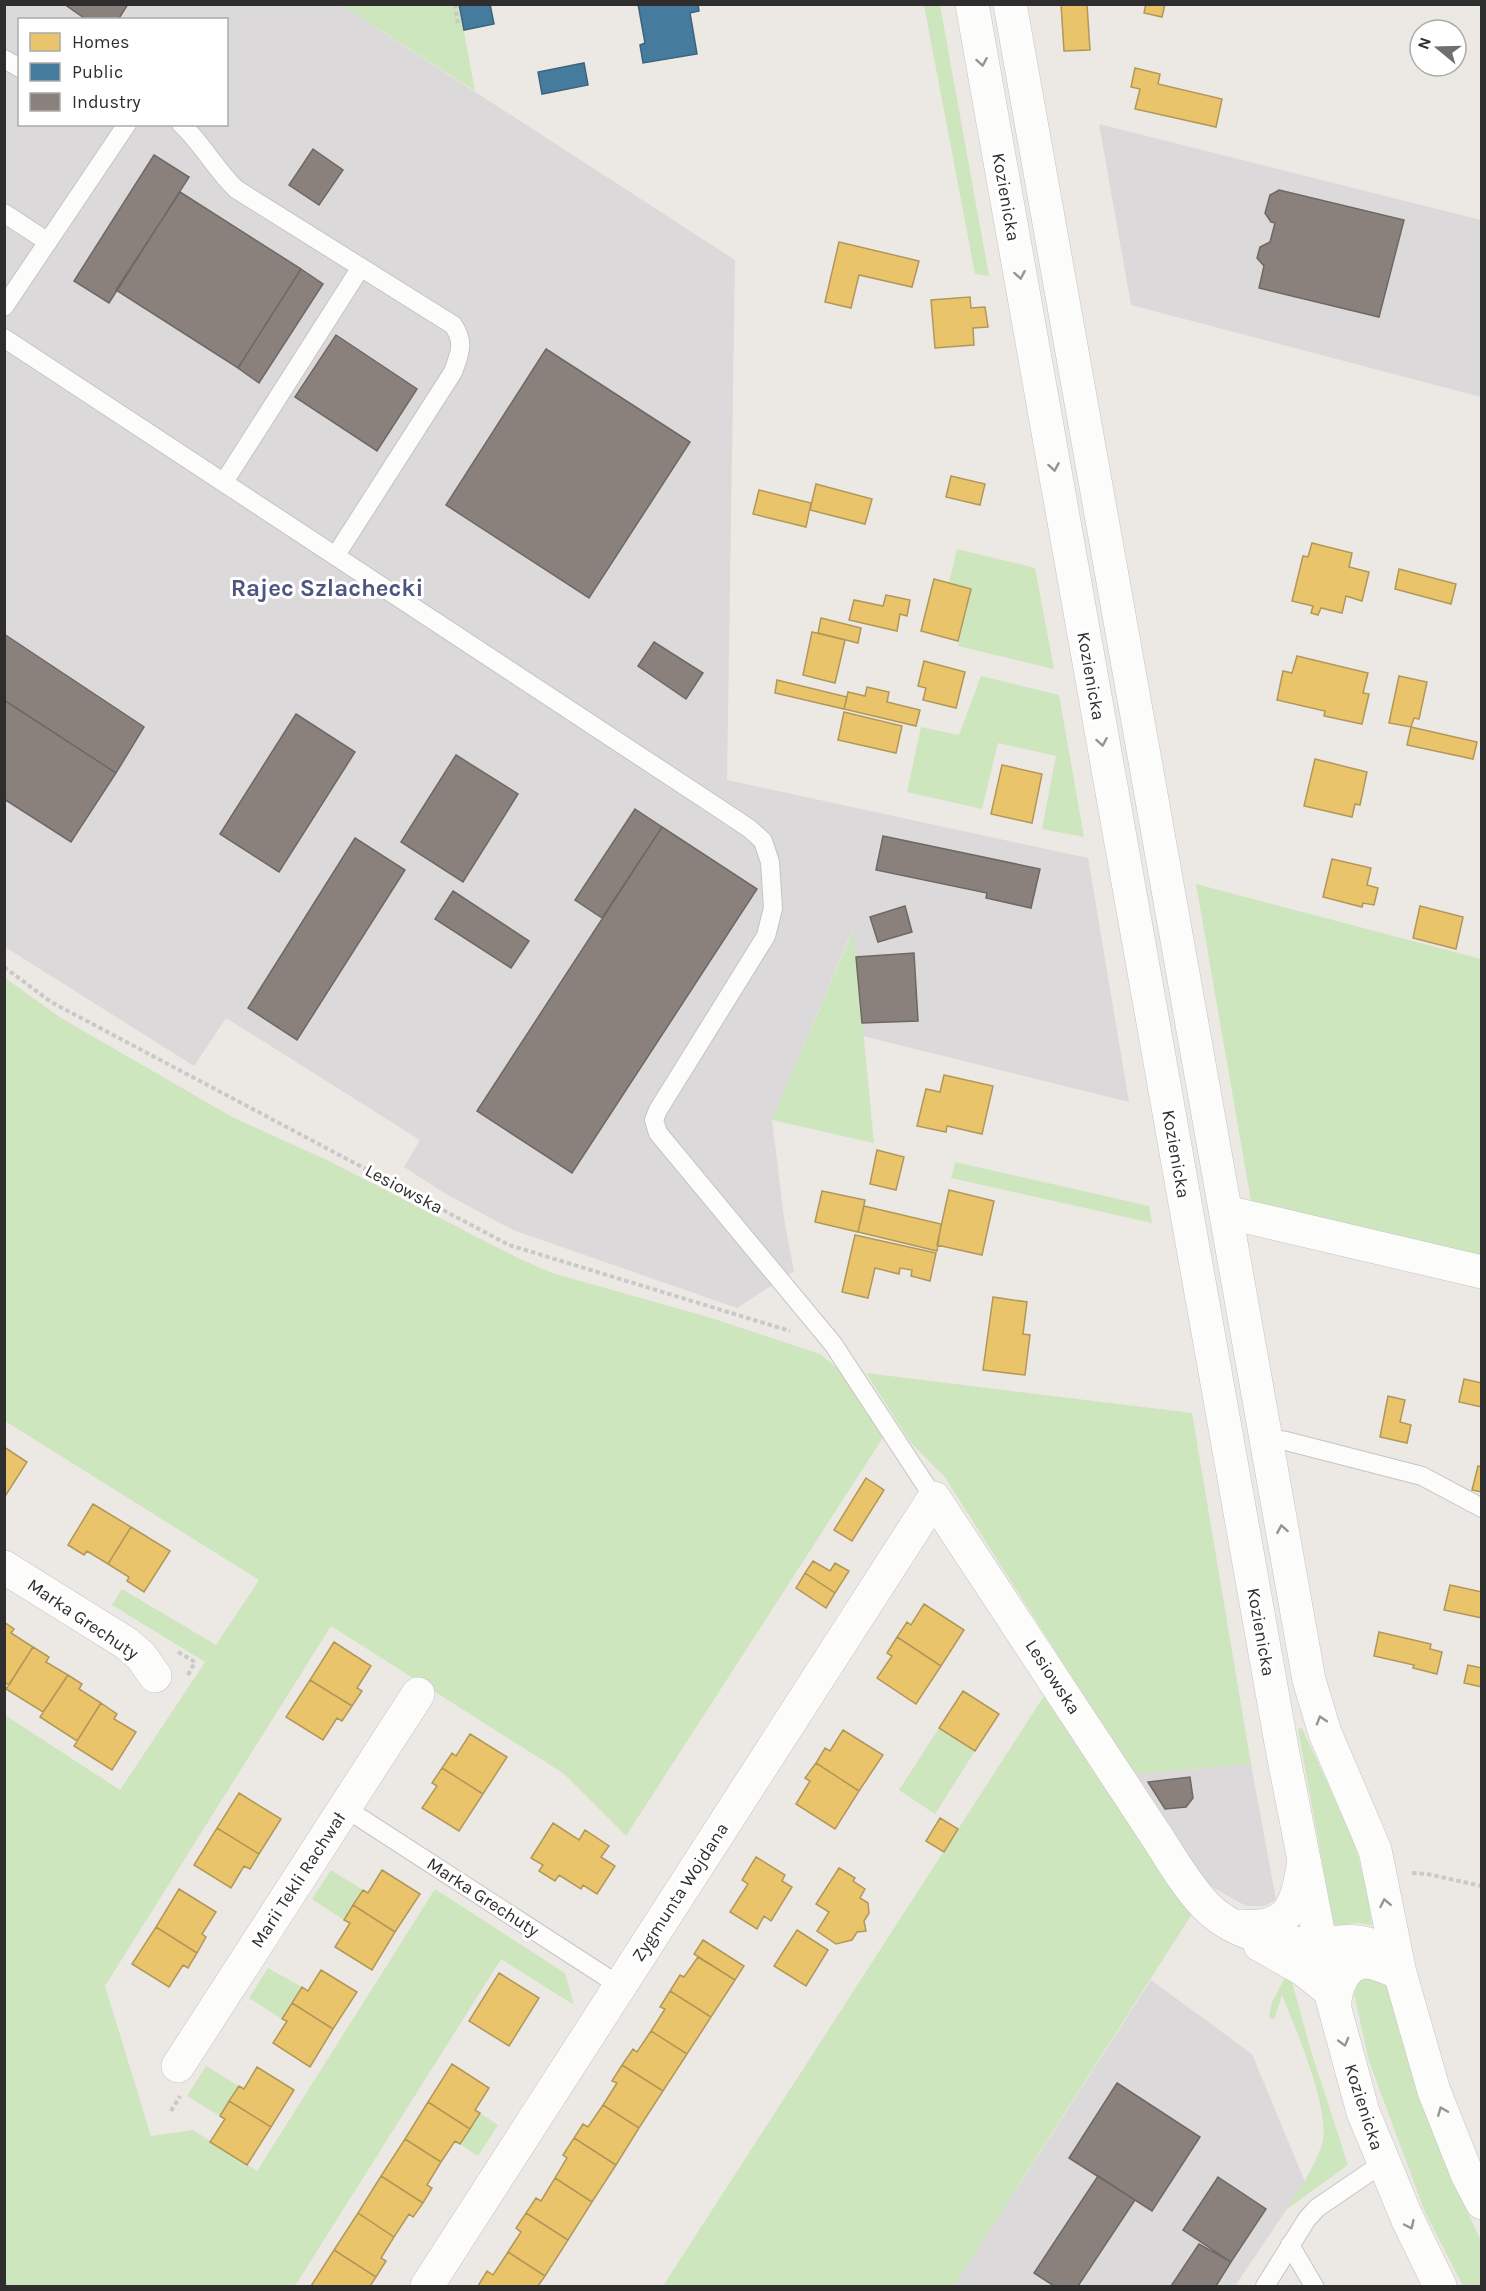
<svg xmlns="http://www.w3.org/2000/svg" width="1486" height="2291" viewBox="0 0 1486 2291" font-family="Karla,sans-serif">
<style>
.industrial{fill:#dcd9db;fill-rule:evenodd}
.green{fill:#cee6be}
.homes{fill:#e9c46a;stroke:#b19758;stroke-width:1.5}
.public{fill:#457b9d;stroke:#3e647c;stroke-width:1.5}
.industry{fill:#8a817c;stroke:#6e6865;stroke-width:1.5}
.lines{fill:none;stroke-linecap:round;stroke-linejoin:round}
.lane-casing{stroke:#c5c4c5;stroke-width:20}
.street-casing{stroke:#c5c4c5;stroke-width:34}
.secondary-casing{stroke:#c5c4c5;stroke-width:34}
.path{stroke:#c9c9c8;stroke-width:4;stroke-dasharray:4.5 3;stroke-linecap:butt}
.lane{stroke:#fcfcfb;stroke-width:18}
.street{stroke:#fcfcfb;stroke-width:33}
.secondary{stroke:#fcfcfb;stroke-width:33}
.oneway{stroke:#959594}
.labels{text-anchor:middle;dominant-baseline:central;stroke-width:6;stroke-linejoin:round;paint-order:stroke}
.street-label{font-size:18px;fill:#2e2e2e;stroke:#fff}
.district-label{font-size:24px;font-weight:bold;fill:#4d5680;stroke:#fff}
</style>
<rect width="100%" height="100%" fill="#ece8e4"/>
<path class="industrial" d="M4,5h337l394,255 -8,520 361,78 41,244 -266,-66 -11,-105 -80,189 13,105 9,46 -57,37 -224,-78 -67,-36 -42,-27 16,-27 -194,-122 -32,48 -189,-119zM20,20h206v104h-206z
M1099,124l382,96v177l-350,-92z
M1251,1764l25,136 -12,6h-18l-43,-24 -72,-108z
M1151,1980l101,74 53,128 -70,104h-281z"/>
<path class="green" d="M341,5h118l16,86 -129,-83z
M924,5h16l49,271 -14,-2z
M957,549l78,19 19,101 -96,-23 13,-57 -22,-6z
M981,676l78,19 25,142 -42,-8 14,-73 -58,-13 -16,66 -75,-17 14,-65 38,8z
M1196,884l285,75v300l-229,-52z
M853,930l3,27 18,186 -102,-23z
M4,977l57,41 171,99 97,44 189,97 34,15 156,44 112,37 17,14 47,68 -258,400 -63,-63 -232,-147 -226,360 46,150 42,-6 64,41 178,-282 130,84 9,32 -73,-46 -206,327h-290v-571l115,75 85,-128 -93,-57 10,-16 94,56 43,-65 -254,-159z
M955,1162l194,44 3,17 -201,-45z
M866,1373l326,40 59,351 -120,10 -52,-86 -135,-212 -33,-33z
M1044,1696l108,156 40,62 -238,372h-291z
M939,1728l36,23 -40,63 -36,-24z
M1302,1728l51,110 13,48 6,39 -16,-2 -22,4 -36,-198z
M331,1870l32,20 -19,30 -32,-21z
M268,1968l34,19 -20,32 -33,-21z
M1287,1974l5,8 19,69 37,114 -61,44c13,-20 27,-41 35,-65 10,-31 -27,-117 -40,-149l-8,25 -5,-3 3,-15z
M1365,1977l14,2 8,7 50,152 30,73 14,30v45h-18l-38,-74 -56,-151 -15,-67 5,-14z
M206,2066l33,20 -19,30 -33,-20z
M480,2113l18,12 -20,31 -18,-12z"/>
<path class="homes" d="M1061,4h26l3,46 -26,1z
M1146,4h19l-3,13 -18,-4z
M1135,68l25,6 -2,10 64,15 -6,28 -81,-18 5,-20 -9,-2z
M839,242l80,19 -7,26 -53,-12 -8,33 -26,-6z
M970,297l1,11 14,-1 3,20 -15,1 1,17 -39,3 -4,-48z
M951,476l34,8 -5,21 -34,-8z
M816,484l56,15 -7,25 -55,-14z
M759,490l52,13 -5,24 -53,-13z
M1312,543l40,10 -3,14 20,5 -7,29 -16,-5 -4,17 -21,-5 -3,7 -7,-2 2,-7 -21,-5 11,-45 5,1z
M1399,569l57,15 -5,20 -56,-15z
M934,579l37,10 -13,52 -37,-10z
M886,595l24,5 -3,16 -7,-2 -3,17 -48,-11 5,-20 29,6z
M821,618l40,10 -3,15 -40,-10z
M812,632l33,8 -10,43 -32,-8z
M1297,656l71,17 -5,20 6,1 -7,30 -38,-8 1,-5 -48,-11 6,-29 9,2z
M924,661l41,11 -9,36 -33,-8 3,-12 -8,-2z
M1399,676l28,6 -8,37 -5,-1 -3,9 -22,-4z
M777,680l70,17 -3,12 -69,-16z
M867,687l22,5 -2,10 33,8 -4,16 -72,-17 4,-17 17,4z
M844,712l58,14 -6,27 -58,-13z
M1411,727l66,15 -4,17 -66,-14z
M1315,759l52,13 -7,33 -5,-1 -3,13 -48,-11z
M1002,765l40,9 -10,49 -41,-9z
M1332,859l39,9 -4,17 11,3 -4,17 -11,-2 -1,4 -39,-10z
M1420,906l43,11 -7,32 -43,-11z
M944,1075l49,11 -11,48 -35,-8 -1,6 -29,-6 9,-37 14,3z
M877,1150l27,7 -8,33 -26,-6z
M949,1190l45,11 -12,54 -45,-10z
M822,1191l43,9 -7,32 -43,-10z
M864,1206l77,18 -4,27 -79,-19z
M855,1235l81,18 -6,28 -19,-5 1,-6 -12,-2 -1,6 -24,-6 -7,30 -26,-6z
M993,1297l34,5 -4,32 7,1 -5,40 -42,-5z
M1464,1379l18,4v24l-23,-5z
M1388,1396l17,4 -5,22 11,3 -4,18 -27,-6z
M4,1447l23,15 -23,36z
M1478,1466l4,1v25l-10,-2z
M866,1478l18,12 -32,51 -18,-11z
M93,1504l38,23 -23,37 -21,-13 -3,4 -16,-10z
M131,1527l39,24 -26,41 -17,-11 2,-4 -21,-13z
M813,1561l17,10 5,-8 14,8 -14,22 -30,-20z
M805,1573l30,20 -9,15 -30,-20z
M1450,1585l32,7v26l-38,-8z
M924,1604l40,26 -23,36 -44,-29 10,-15 4,3z
M4,1622l10,7 -3,4 22,14 -24,38 -5,-3z
M1379,1632l52,12 -1,5 12,3 -5,22 -24,-6 1,-3 -40,-9z
M897,1637l44,29 -25,38 -39,-26 15,-22 -5,-3z
M334,1642l37,24 -14,22 5,3 -10,15 -42,-26z
M33,1647l16,10 -3,5 22,13 -25,37 -37,-23z
M1468,1665l14,3v19l-18,-4z
M68,1675l14,9 -3,5 22,14 -24,38 -37,-24z
M310,1680l42,26 -10,15 -5,-3 -14,22 -37,-23z
M963,1691l36,23 -24,37 -36,-23z
M101,1703l16,11 -3,5 22,13 -24,38 -38,-24z
M843,1730l40,25 -24,36 -43,-28 9,-15 5,3z
M470,1734l37,23 -24,37 -41,-26 10,-15 4,3z
M816,1763l43,28 -24,38 -39,-25 14,-23 -5,-3z
M442,1768l41,26 -24,37 -37,-23 15,-22 -5,-3z
M239,1793l42,26 -22,35 -42,-26z
M940,1818l18,11 -14,23 -18,-11z
M553,1823l26,17 6,-10 24,16 -8,11 14,9 -18,28 -14,-9 -2,4 -22,-14 -4,6 -16,-10 4,-6 -12,-7z
M217,1828l42,26 -9,15 -6,-3 -13,22 -37,-23z
M756,1857l29,18 -3,6 10,6 -21,34 -7,-5 -7,13 -27,-17 18,-28 -6,-4z
M839,1868l16,10 -2,3 12,8 -5,9 8,5 1,10 -5,8 2,10 -9,1 -5,8 -16,4 -19,-13 12,-19 -13,-8z
M382,1870l38,24 -25,38 -42,-27 10,-15 5,3z
M179,1889l37,23 -14,22 4,3 -9,16 -41,-26z
M353,1905l42,27 -23,38 -37,-23 15,-24 -6,-3z
M156,1927l41,26 -9,15 -5,-3 -14,22 -37,-23z
M797,1930l31,20 -22,36 -32,-20z
M703,1940l41,26 -9,14 -41,-26z
M698,1957l37,23 -24,37 -41,-26 10,-16 4,2z
M321,1970l36,22 -24,37 -41,-26 10,-16 6,4z
M499,1973l40,25 -30,48 -40,-25z
M670,1991l41,26 -24,37 -36,-23 14,-22 -5,-2z
M292,2003l41,26 -23,38 -37,-24 14,-22 -5,-2z
M651,2031l36,23 -24,37 -41,-26 11,-16 4,3z
M452,2064l37,24 -14,22 5,3 -10,16 -42,-27z
M622,2065l41,26 -24,37 -36,-23 14,-22 -5,-2z
M257,2067l37,23 -23,37 -42,-26 10,-15 5,3z
M229,2101l42,26 -24,38 -37,-23 15,-23 -5,-3z
M428,2102l42,27 -10,15 -5,-3 -14,21 -36,-23z
M603,2105l36,23 -23,37 -42,-27 9,-14 5,3z
M574,2138l42,27 -24,37 -37,-24 12,-20 -4,-3z
M405,2139l36,23 -14,23 5,3 -9,15 -42,-27z
M381,2176l42,27 -10,14 -4,-3 -15,23 -36,-24z
M555,2178l37,24 -24,38 -42,-27 10,-15 5,3z
M358,2213l36,24 -13,21 5,3 -10,16 -42,-27z
M526,2213l42,27 -23,36 -37,-24 13,-20 -5,-4z
M334,2250l42,27 -6,9h-59z
M508,2252l37,24 -7,10h-60l9,-15 6,4z"/>
<path class="public" d="M459,4h31l4,20 -30,6z
M638,4h60l1,7 -9,2 7,41 -54,9 -3,-18 5,-2z
M584,63l4,22 -46,9 -4,-22z"/>
<path class="industry" d="M64,4h64l-10,16h-31z
M313,149l30,21 -24,35 -30,-20z
M154,155l35,22 -80,126 -35,-22z
M1279,190l125,30 -25,97 -120,-29 5,-22 -7,-8 3,-11 10,-5 5,-19 -4,-1 -6,-9 5,-18z
M180,192l121,77 -63,99 -122,-78z
M301,269l22,15 -64,99 -21,-15z
M336,335l81,54 -40,62 -82,-54z
M546,349l144,93 -101,156 -143,-93z
M4,634l140,93 -28,46 -112,-73z
M654,642l49,31 -17,26 -48,-33z
M4,700l112,73 -45,69 -67,-43z
M296,714l59,38 -76,120 -59,-38z
M456,755l62,39 -55,88 -62,-40z
M635,809l27,18 -60,91 -27,-18z
M662,827l95,62 -185,284 -95,-62z
M883,836l157,33 -9,39 -45,-10 1,-5 -111,-23z
M355,838l50,32 -108,170 -49,-32z
M453,891l76,50 -18,27 -76,-49z
M905,906l7,26 -34,10 -8,-25z
M914,953l4,68 -56,2 -6,-66z
M1190,1777l3,21 -7,9 -21,2 -17,-27z
M1117,2083l83,54 -48,74 -83,-53z
M1098,2176l37,24 -57,86h-24l-20,-13z
M1218,2177l48,32 -35,53 -48,-32z
M1199,2244l32,18 -15,24h-45z"/>
<g class="lines">
<g class="lane-casing">
<path id="lane" d="M4,59l16,9
M181,124c21,19 34,45 55,65l217,136c12,17 7,28 0,47l-117,183
M4,213l44,29
M4,307l123,-183
M4,338l713,469 33,22 13,12 7,21 3,46 -7,28 -108,174 -4,10 4,13 175,211 101,154
M224,482l137,-215
M1267,1438l19,3 136,35 60,32
M345,1808l275,178
M1290,2245l24,41
M1265,2286l42,-67 10,-11 66,-45"/>
</g>
<g class="street-casing">
<path id="street" d="M1226,1212l256,60
M4,1567l122,76 15,13 14,20
M1240,1926c51,5 57,-22 64,-65
M1260,1945l44,25 26,21
M178,2066l240,-372
M427,2286l507,-788 223,339c15,23 29,48 48,68 30,31 74,39 115,39"/>
</g>
<g class="secondary-casing">
<path id="secondary" d="M972,4l311,1750 47,237 33,121 44,106 33,68
M1010,4l299,1676 16,53 50,117 25,123 34,118 33,83 15,29
M1320,1944c28,-4 56,-7 73,19
M1335,2008c-1,-18 9,-47 32,-46 12,1 22,7 33,11"/>
</g>
<path class="path" d="M455,4l3,21
M4,967l47,35 458,243 281,86
M178,1652l17,10 -7,13
M1412,1873l15,1 55,12
M171,2111l9,-15"/>
<use href="#lane" class="lane"/>
<use href="#street" class="street"/>
<use href="#secondary" class="secondary"/>
</g>
<defs><path id="oneway-chevron" d="M-2-3.5L2.5 0L-2 3.5" fill="none" stroke-width="1.6" stroke-linecap="round" stroke-linejoin="round" transform="scale(1.5)"/></defs>
<g class="oneway">
<use href="#oneway-chevron" transform="translate(982 62) rotate(80)"/>
<use href="#oneway-chevron" transform="translate(1020 275) rotate(80)"/>
<use href="#oneway-chevron" transform="translate(1054 467) rotate(80)"/>
<use href="#oneway-chevron" transform="translate(1102 742) rotate(80)"/>
<use href="#oneway-chevron" transform="translate(1282 1529) rotate(-100)"/>
<use href="#oneway-chevron" transform="translate(1321 1720) rotate(-107)"/>
<use href="#oneway-chevron" transform="translate(1385 1903) rotate(-101)"/>
<use href="#oneway-chevron" transform="translate(1344 2042) rotate(75)"/>
<use href="#oneway-chevron" transform="translate(1442 2111) rotate(-112)"/>
<use href="#oneway-chevron" transform="translate(1410 2225) rotate(65)"/>
</g>
<g class="labels">
<g class="street-label">
<text transform="translate(1006 197) rotate(80)">Kozienicka</text>
<text transform="translate(1091 676) rotate(80)">Kozienicka</text>
<text transform="translate(1176 1154) rotate(80)">Kozienicka</text>
<text transform="translate(404 1189) rotate(28)">Lesiowska</text>
<text transform="translate(83 1619) rotate(34)">Marka Grechuty</text>
<text transform="translate(1261 1632) rotate(80)">Kozienicka</text>
<text transform="translate(1053 1677) rotate(57)">Lesiowska</text>
<text transform="translate(298 1880) rotate(-57)">Marii Tekli Rachwał</text>
<text transform="translate(680 1892) rotate(-57)">Zygmunta Wojdana</text>
<text transform="translate(483 1897) rotate(33)">Marka Grechuty</text>
<text transform="translate(1364 2107) rotate(72)">Kozienicka</text>
</g>
<g class="district-label">
<text x="327" y="588">Rajec Szlachecki</text>
</g>
</g>
<rect width="1486" height="2291" fill="none" stroke="#2e2e2e" stroke-width="12"/>
<rect x="18" y="18" width="210" height="108" fill="#ffffff" stroke="#ababab" stroke-width="1.5"/>
<rect x="30" y="33" width="30" height="18" fill="#e9c46a" stroke="#ababab" stroke-width="1.5"/>
<text x="72" y="48" font-size="18" fill="#2e2e2e">Homes</text>
<rect x="30" y="63" width="30" height="18" fill="#457b9d" stroke="#ababab" stroke-width="1.5"/>
<text x="72" y="78" font-size="18" fill="#2e2e2e">Public</text>
<rect x="30" y="93" width="30" height="18" fill="#8a817c" stroke="#ababab" stroke-width="1.5"/>
<text x="72" y="108" font-size="18" fill="#2e2e2e">Industry</text>
<g transform="translate(1438 48) rotate(289)"><circle r="28" fill="#ffffff" stroke="#ababab" stroke-width="1.5"/>
<path d="M0-4.5L10 22L0 15L-10 22Z" fill="#706f6e"/>
<text y="-9" font-size="16" font-weight="bold" text-anchor="middle" fill="#2e2e2e">N</text>
</g>
</svg>
